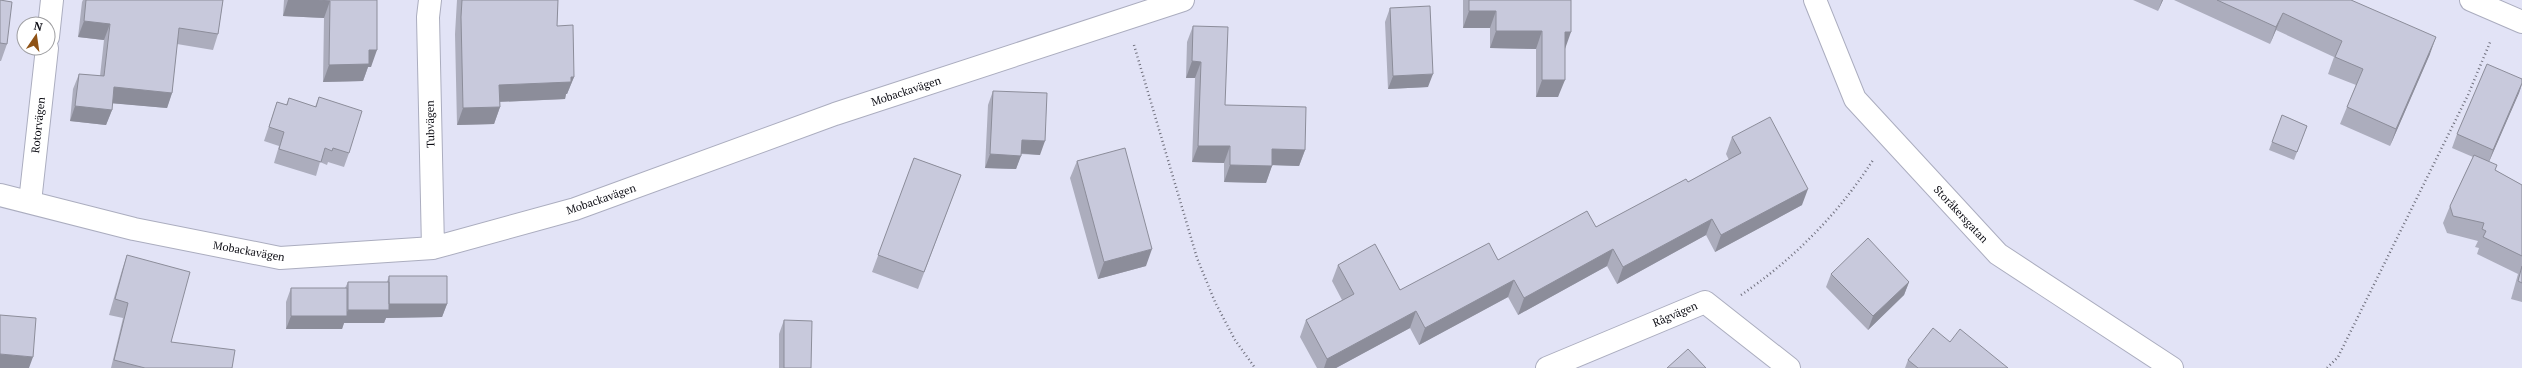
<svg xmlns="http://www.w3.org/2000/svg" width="2522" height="368" viewBox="0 0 2522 368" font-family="'PT Serif',serif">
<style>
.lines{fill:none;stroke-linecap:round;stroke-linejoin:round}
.street-casing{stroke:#abadbf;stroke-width:24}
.path{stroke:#6f6f7c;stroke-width:2.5;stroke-dasharray:1 3;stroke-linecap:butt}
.street{stroke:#fff;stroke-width:22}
.wall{fill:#acadbd}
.shaded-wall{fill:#8c8d9a}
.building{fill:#c8c9dc;stroke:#8c8d9a}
.labels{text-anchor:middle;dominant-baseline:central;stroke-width:3;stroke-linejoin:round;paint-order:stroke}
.street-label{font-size:11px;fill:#0c0c13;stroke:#fff}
</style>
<rect width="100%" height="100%" fill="#e2e3f6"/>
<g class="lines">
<g class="street-casing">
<path id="street" d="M430,0l-2,17 5,231
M1815,0l40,99 143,155 174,114
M2471,0l51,22
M48,37l4,-37
M0,195l134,34 146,29 153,-10 142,-39 260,-95 348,-114
M30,202l17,-154
M1547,368l158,-66 84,66"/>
</g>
<path class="path" d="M1134,45l63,213 18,44 20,38 20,28
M1741,295c53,-36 98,-82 132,-135
M2327,368l11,-11 130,-262 23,-55"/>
<use href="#street" class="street"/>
</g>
<path class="wall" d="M0,0l7,44 -6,17h-1z
M83,0h140l-5,34 -5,16 -36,-6 -5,49 -5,15 -55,-5v7l-6,15 -36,-4 3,-32 6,-15 21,2 4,-36 -26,-3 4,-35z
M284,0h93l-6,67h-3l-5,14 -40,1 1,-64 -41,-2z
M457,0h101l-1,26 17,51 -7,17h-1l-1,5 -65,3v5l-6,17 -37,1 -2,-91z
M1463,0h108l-13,97h-22v-48l-46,-1v-20h-27z
M2133,0h30l-5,11z
M2174,0h177l79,54 -40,92 -50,-22 7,-17 9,-22 -28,-11 6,-17 -58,-27 -6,14z
M1390,8l38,79 -40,2 -3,-67z
M1193,26l32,79 80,45 -6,16 -27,-1 -6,18 -42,-1v-19l-32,-1 3,-84h-9l1,-36z
M2522,84l-3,9 -30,69 6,8 27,15v117l-11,-3 7,-25 -41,-20 2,-6 -4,-1 3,-6 -31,-8 -4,-10 7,-17 23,-49 -21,-9 5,-14z
M993,91l47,64 -19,-1 -5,15 -31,-1 3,-63z
M319,97l30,56 -5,14 -16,-5 -1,3 -7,-3 -4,14 -42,-13 5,-17 -15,-5 13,-39 9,3 3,-7 26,9z
M2282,115l25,11 -13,34 -25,-10z
M1732,137l70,68 -87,47 -9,-17 -89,49 -10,-18 -89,49 -10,-18 -89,48 -9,-17 -74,40h-19l-17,-31 6,-17 36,-20 -10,-19 6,-16 62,25 98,-30 98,-33 92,-45 41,-22 -3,-6z
M914,158l47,17 -43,114 -46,-17z
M1077,161l69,105 -48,13 -28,-101z
M127,255l44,87 61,26h-121l12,-50 -14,-3 13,-45z
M1831,274l78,8 -5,13 -36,35 -42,-43z
M389,276l58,28 -5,13 -56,1 -2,5h-40l-2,6h-56v-27l5,-14h54l3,-6h39z
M784,320l27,48h-32v-34z
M1950,342l58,26h-103l3,-8z"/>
<path class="shaded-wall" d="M288,0h30l12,1 -6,17 -41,-2z
M2162,0h1l-5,11z
M1469,11h27l-6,17h-27z
M2283,13l-7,17 -6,14 6,-17z
M84,21l26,3 -6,16 -26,-3z
M1496,31h46l-6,18 -46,-1z
M1565,32h6l-6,17z
M2436,37l-6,17 -40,92 6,-17z
M369,50h8l-6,17h-3l-5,14 -40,1 6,-17z
M1192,61l9,1 -6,16h-9z
M1433,74l-5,13 -40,2 5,-13z
M571,77h3l-7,17h-1l-1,5 -72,3 6,-17z
M1542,80h23l-7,17h-22z
M2522,84l-3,9 -31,71 5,-14z
M114,87l58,6 -5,15 -58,-5z
M75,106l37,4 -6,15 -36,-4z
M500,107l-6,17 -37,1 6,-17z
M1022,140l23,1 -5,14 -23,-2z
M1198,146h32l-6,17 -32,-1z
M1272,149l33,1 -6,16 -33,-1z
M990,154l31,2 -5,13 -31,-1z
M1230,165l42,1 -6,17 -42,-1z
M1808,189l-6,16 -87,47 6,-17z
M1712,219l-6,16 -89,49 6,-17z
M1152,249l-6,17 -48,13 6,-17z
M1613,249l-6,17 -89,49 6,-17z
M1514,280l-6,17 -89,48 6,-17z
M1909,282l-5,13 -36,35 5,-14z
M389,304h58l-5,13 -56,1 -2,5h-40l-2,6h-56l5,-13h54l3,-6z
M1416,311l-6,17 -74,40h-12l3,-9z
M0,354l33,3 -4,11h-29z"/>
<path class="building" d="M0,0l12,2 -5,42 -7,-1z
M86,0h137l-5,34 -39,-6 -7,65 -58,-6 -2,23 -37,-4 4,-32 25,2 6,-52 -26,-3z
M318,0h59v50h-8v14l-40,1 1,-64z
M462,0h96l-1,26 16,-1 1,52h-3v5l-72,3 1,22 -37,1 -2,-91z
M1469,0h102v32h-6v48h-23v-49h-46v-20h-27z
M2217,0h134l85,37 -40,92 -49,-22 16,-38 -28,-12 7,-16 -59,-28 -7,14z
M1430,6l3,68 -40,2 -3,-68z
M1193,26l35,1 -3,78 81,2 -1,43 -33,-1v17l-42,-1v-19h-32l3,-84 -9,-1z
M2487,64l35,15v4l-29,67 -36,-16z
M993,91l54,2 -2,48 -23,-1 -1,16 -31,-2z
M319,97l43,14 -13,42 -16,-5 -1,3 -7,-3 -4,14 -42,-13 5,-17 -15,-5 8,-25 10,3 2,-7 27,9z
M2282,115l25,11 -10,26 -25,-10z
M1770,117l38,72 -87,46 -9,-16 -89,48 -10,-18 -89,49 -10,-18 -89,48 -9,-17 -89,48 -21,-39 48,-26 -16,-29 37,-21 25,46 89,-47 9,17 89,-49 9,16 90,-48 2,3 53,-29 -9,-16z
M1125,148l27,101 -48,13 -27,-101z
M2474,155l23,10 -2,5 27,15v71l-39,-19 3,-6 -4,-2 2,-6 -31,-7 -3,-10z
M914,158l47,17 -37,97 -46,-17z
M1868,238l41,44 -36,34 -42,-42z
M127,255l63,17 -19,70 64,8 -3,18h-87l-31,-8 14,-57 -13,-4z
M2522,266v17l-4,-2z
M389,276h58v28h-58z
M348,282h41v28h-41z
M291,288h56v28h-56z
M0,315l36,3 -3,39 -33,-3z
M784,320l28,1 -1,47h-27z
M1933,328l17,14 10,-13 48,39h-90l-10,-8z
M1688,349l18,19h-39z"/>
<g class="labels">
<g class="street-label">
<text transform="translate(906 91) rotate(-18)">Mobackavägen</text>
<text transform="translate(430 124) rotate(-91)">Tubvägen</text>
<text transform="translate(38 125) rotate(-84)">Rotorvägen</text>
<text transform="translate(601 199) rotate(-19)">Mobackavägen</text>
<text transform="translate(1961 214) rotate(47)">Storåkersgatan</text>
<text transform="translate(249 251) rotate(10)">Mobackavägen</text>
<text transform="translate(1675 314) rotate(-23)">Rågvägen</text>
</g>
</g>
<g transform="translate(36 36) rotate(13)"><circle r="19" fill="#ffffff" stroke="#9e9ea1"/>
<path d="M0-3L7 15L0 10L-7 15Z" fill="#8f5215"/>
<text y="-6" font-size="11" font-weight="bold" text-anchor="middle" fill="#0c0c13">N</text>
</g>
</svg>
